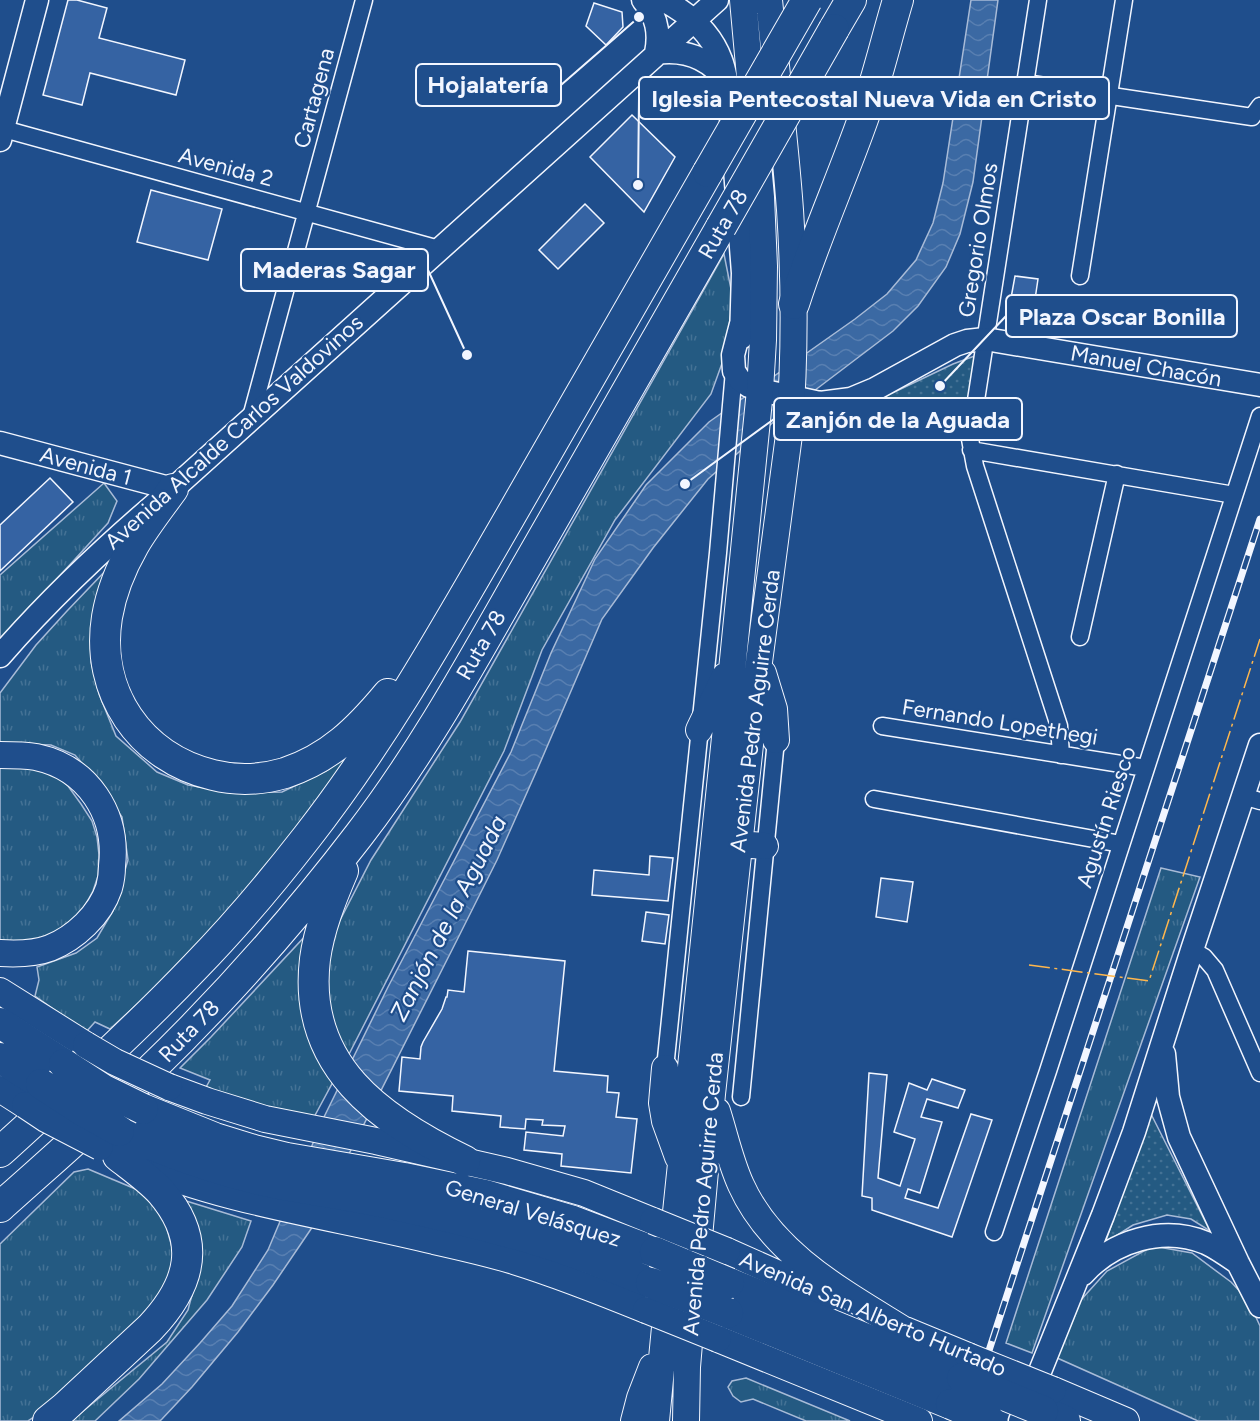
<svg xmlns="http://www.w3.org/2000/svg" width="1260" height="1421" viewBox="0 0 1260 1421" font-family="Figtree,sans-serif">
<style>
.grass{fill:url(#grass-tufts);stroke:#a8bbd7;stroke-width:1.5}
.park{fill:url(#park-dots);stroke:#a8bbd7;stroke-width:1.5}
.water{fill:url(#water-waves);stroke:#a8bbd7;stroke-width:1.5}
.building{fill:#3563a3;stroke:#f2f6ff;stroke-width:1.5}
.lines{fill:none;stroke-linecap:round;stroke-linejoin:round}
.street-casing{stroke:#f2f6ff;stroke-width:19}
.secondary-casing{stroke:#f2f6ff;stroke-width:25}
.primary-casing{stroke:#f2f6ff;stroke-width:28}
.highway-casing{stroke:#f2f6ff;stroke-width:32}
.street{stroke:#1f4e8c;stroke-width:16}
.secondary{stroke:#1f4e8c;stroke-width:22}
.primary{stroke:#1f4e8c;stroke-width:26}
.highway{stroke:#1f4e8c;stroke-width:30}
.rail-casing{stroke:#f2f6ff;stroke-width:7}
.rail{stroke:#1f4e8c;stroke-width:4.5;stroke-dasharray:14;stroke-linecap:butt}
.primary-bridge-casing{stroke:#f2f6ff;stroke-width:28;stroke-linecap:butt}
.highway-bridge-casing{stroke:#f2f6ff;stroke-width:32;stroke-linecap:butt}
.primary-bridge{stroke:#1f4e8c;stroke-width:26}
.highway-bridge{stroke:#1f4e8c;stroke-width:30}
.power{stroke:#ffb74d;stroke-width:1.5;stroke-dasharray:21 4.5 3 4.5;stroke-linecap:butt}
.labels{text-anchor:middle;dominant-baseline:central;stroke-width:4.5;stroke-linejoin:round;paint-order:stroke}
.street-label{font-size:22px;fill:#f2f6ff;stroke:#1f4e8c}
.water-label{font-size:24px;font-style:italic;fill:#f2f6ff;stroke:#1f4e8c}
.leader{fill:none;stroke:#f2f6ff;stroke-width:2}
.callout-dot{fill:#f2f6ff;stroke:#1f4e8c;stroke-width:2}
.callout{fill:#1f4e8c;stroke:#f2f6ff;stroke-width:2}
.callout-label{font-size:24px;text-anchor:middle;font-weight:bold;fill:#f2f6ff}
</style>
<defs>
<pattern id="grass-tufts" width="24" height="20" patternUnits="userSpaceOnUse" patternTransform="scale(1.5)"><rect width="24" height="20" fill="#245a82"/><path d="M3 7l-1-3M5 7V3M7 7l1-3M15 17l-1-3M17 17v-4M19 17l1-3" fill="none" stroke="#447295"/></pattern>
<pattern id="park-dots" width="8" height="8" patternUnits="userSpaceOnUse" patternTransform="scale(1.5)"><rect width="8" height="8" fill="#245a82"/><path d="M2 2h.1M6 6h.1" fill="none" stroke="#447295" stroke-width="1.8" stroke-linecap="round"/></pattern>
<pattern id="water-waves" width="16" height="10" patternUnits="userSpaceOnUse" patternTransform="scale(1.5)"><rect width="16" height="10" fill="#3b69a3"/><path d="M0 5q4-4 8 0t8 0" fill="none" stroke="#587fb1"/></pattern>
</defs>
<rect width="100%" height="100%" fill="#1f4e8c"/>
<path class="grass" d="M724,254l9,45 -8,56 -14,39 -96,126 -73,130 -38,101 -159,311 -23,-84 13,-48 36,-70 89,-138z
M104,483l13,18 -9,22 -64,70 -44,51v-69z
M111,565l-20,97 8,32 17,42 41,36 31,13 47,8 47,-1 44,-21 35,-26 -71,100 -103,114 -77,70 -15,-7 -9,10 -51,-36 4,-16 -2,-13 39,-14 21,-15 16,-27 15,-51 -6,-43 -23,-34 -24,-28 -24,-10 -29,-1 -22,1v-52l36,-48 31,-34z
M0,765h25l32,12 11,9 13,18 11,17 5,16 2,18 -1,21 -5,15 -10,18 -25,27 -58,10z
M1161,868l39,9 -168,476 -26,-10z
M310,931l24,149 -21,39 -77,-18 -31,-12 5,-9 -30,-12 31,-31z
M88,1169l57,24 17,18 11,40v33l-125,124 -20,13h-28v-177l74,-72z
M183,1200l68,21 -9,26 -35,53 -68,79 -44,42h-24l96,-79 21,-32 14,-53 -4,-31z
M1153,1246l39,7 39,29 17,18 12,26v95h-62l-143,-64 25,-56 27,-30z
M746,1378l104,43h-44l-53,-22 -12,3 -8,-6 -5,-9 4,-6z"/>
<path class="park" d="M980,354l-16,73 -102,-13 -1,-6 92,-44z
M1151,1114l59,117 -19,-12 -24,-4 -34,10 -28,18z"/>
<path class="water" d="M971,0h27l-25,182 -13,52 -14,33 -28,39 -25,25 -116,88 -69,60 -55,69 -51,71 -65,151 -40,90 -39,78 -147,291 -38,56 -35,47 -46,55 -30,32 -2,2h-41l43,-37 38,-41 32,-37 36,-56 56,-133 64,-130 123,-235 40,-99 44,-94 51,-74 63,-63 146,-103 32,-25 29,-34 17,-37 10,-40z"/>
<path class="building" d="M68,0h9l30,8 -8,30 86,22 -9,35 -86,-22 -8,32 -39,-10z
M594,3l28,9 1,15 -17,18 -20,-19z
M632,115l43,42 -31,55 -54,-55z
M151,190l71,19 -14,51 -71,-18z
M585,204l19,19 -46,46 -19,-19z
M1015,276l23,3 -5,34 -24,-4z
M50,478l23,24 -73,69v-46z
M650,856l23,2 -5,43 -76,-6 2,-25 55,5z
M881,878l32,4 -6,40 -31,-5z
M646,912l23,3 -4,29 -23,-3z
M468,951l97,10 -11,110 54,5 -1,16 12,1 -3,24 21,2 -6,54 -70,-7 1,-12 -38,-4 2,-18 37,4 2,-10 -23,-1 1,-5 -17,-1 -1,10 -25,-2 1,-11 -49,-5 1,-15 -54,-5 3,-34 18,2 1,-12 2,-5 19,-33 4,-12h1l1,-7 16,2z
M869,1073l18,2 -9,103 22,8 15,-47 -21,-7 15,-49 18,7 5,-11 33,11 -7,18 -31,-9 -6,18 21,5 -22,71 -12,-4 -3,9 33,10 33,-94 21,6 -40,117 -80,-27v-12l-10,-2z"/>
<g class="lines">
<g class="street-casing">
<path id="street" d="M1038,0l-68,439 5,27 84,260 2,29
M1025,83l227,34 8,-11
M0,128l439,121
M1080,276l44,-276
M251,417l113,-417
M971,450l263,45
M1080,637l37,-163
M882,726l264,42
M1243,796l17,5
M874,799l247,45
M1192,950l12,7 11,13 45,103
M665,1068l53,-515 16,-182
M741,1097l35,-357
M994,1232l54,-161 212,-655"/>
</g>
<g class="secondary-casing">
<path id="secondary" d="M643,0c14,16 17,33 13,53
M663,0c25,13 48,33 58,60 4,10 5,22 8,32l14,181 -2,65
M656,53c28,-4 53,5 70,28
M0,140l37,-140
M741,324l-8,31 1,16 6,9 9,6 11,4 60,13 31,-4 24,-10 80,-44 12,-4 18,-2 275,46
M0,443l173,46
M0,656c53,-61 111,-115 173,-167l544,-489
M1164,1054l4,43 11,40 59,126 22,43
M1083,1274c30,-33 80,-49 123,-31 11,5 22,13 32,20
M1020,1421l83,-206 31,-83 58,-182 68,-205"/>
</g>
<g class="primary-casing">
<path id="primary" d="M763,673l11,36 2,31
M699,730l26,-54
M0,755c12,0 25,0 36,2 52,11 82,57 76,109 0,7 -1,15 -3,22 -9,27 -34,50 -59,60 -16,6 -34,6 -50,5
M740,844l25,2
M0,991l86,54
M665,1068l-3,35 3,18 13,36
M169,1087l38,14 58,18 111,22 131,30 77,22 69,28
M0,1089l25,16
M717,1111c8,25 13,50 24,74 31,69 102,107 163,145
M131,1162c96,41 202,54 303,79 27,6 54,12 80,20 45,14 88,31 132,49
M672,1251l61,-591 27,-270 3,-50 1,-74 -3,-69 -18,-197
M727,1251l103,46
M697,1259l15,-165 47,-432 30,-227c6,-75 6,-150 1,-225 -5,-70 -14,-140 -21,-210
M888,1323l80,33
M718,1339l201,82
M1053,1390l73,31
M634,1421l6,-23 12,-31
M656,1421l12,-125
M686,1421l1,-54 5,-59"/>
</g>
<g class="highway-casing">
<path id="highway" d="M834,29l17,-29
M794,304c20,-63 47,-123 69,-185 14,-39 23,-79 35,-119
M173,489c-13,18 -28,37 -39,56 -12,21 -23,48 -27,72 -12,75 33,141 106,158 24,6 48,5 72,-2 45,-15 73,-43 103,-79
M343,871c-12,28 -24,58 -28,88 -13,107 65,161 150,202
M0,1023l64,41
M0,1058l41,26
M143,1109l72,29 39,12 33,8 117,20 81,17 88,26 82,31
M119,1131c49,22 102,41 155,52 40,8 81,13 121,22 46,10 92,21 137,34 41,12 80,28 119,44
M0,1152c66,-60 133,-120 195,-185 40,-41 77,-85 112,-130 78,-100 140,-211 203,-320 66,-115 132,-230 198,-345
M0,1207c49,-44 99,-87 146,-133 77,-74 148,-154 213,-239 64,-83 114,-175 166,-266 65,-114 131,-228 196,-342
M729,1283l233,95
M728,1313l223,91
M1043,1411l22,10
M48,1421l16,-13 86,-80c41,-43 53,-87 11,-136 -13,-14 -29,-25 -43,-36"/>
</g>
<use href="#street" class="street"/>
<use href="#secondary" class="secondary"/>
<use href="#primary" class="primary"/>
<use href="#highway" class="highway"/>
<g class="rail-casing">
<path id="rail" d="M966,1421l294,-902"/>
</g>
<use href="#rail" class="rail"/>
<g class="primary-bridge-casing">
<path id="primary-bridge" d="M86,1045l29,17 54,25
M25,1105l21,14 54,28
M653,1221l74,30
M646,1310l72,29
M968,1356l85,34"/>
</g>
<g class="highway-bridge-casing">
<path id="highway-bridge" d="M708,172l99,-172
M721,227l113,-198
M64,1064l40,26 39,19
M41,1084l40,26 38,21
M655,1252l74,31
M651,1283l77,30
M962,1378l81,33
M951,1404l39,17"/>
</g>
<use href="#primary-bridge" class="primary-bridge"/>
<use href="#highway-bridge" class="highway-bridge"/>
<path class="power" d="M1029,965l120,16 111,-342"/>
</g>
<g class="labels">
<g class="street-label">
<text transform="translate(314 98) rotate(-75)">Cartagena</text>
<text transform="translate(226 167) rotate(15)">Avenida 2</text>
<text transform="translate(723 224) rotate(-60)">Ruta 78</text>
<text transform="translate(978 240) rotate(-81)">Gregorio Olmos</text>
<text transform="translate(1146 366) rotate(10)">Manuel Chacón</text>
<text transform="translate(234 432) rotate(-42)">Avenida Alcalde Carlos Valdovinos</text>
<text transform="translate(86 466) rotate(15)">Avenida 1</text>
<text transform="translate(481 645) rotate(-60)">Ruta 78</text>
<text transform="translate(755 711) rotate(-83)">Avenida Pedro Aguirre Cerda</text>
<text transform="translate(1000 722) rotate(9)">Fernando Lopethegi</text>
<text transform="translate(1106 817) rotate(-72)">Agustín Riesco</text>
<text transform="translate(189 1031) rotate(-46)">Ruta 78</text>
<text transform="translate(703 1194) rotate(-85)">Avenida Pedro Aguirre Cerda</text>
<text transform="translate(533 1213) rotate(17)">General Velásquez</text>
<text transform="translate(873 1314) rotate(23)">Avenida San Alberto Hurtado</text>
</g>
<g class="water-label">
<text transform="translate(448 918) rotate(-63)">Zanjón de la Aguada</text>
</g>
</g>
<path class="leader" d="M639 17L561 85M638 185L639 98M467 355L428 270M940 386L1006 316M685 484L774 419"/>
<g class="callout-dot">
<circle cx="639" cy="17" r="6"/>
<circle cx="638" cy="185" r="6"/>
<circle cx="467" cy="355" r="6"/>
<circle cx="940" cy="386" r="6"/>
<circle cx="685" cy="484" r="6"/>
</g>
<g class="callout">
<rect x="416" y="64" width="145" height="42" rx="6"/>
<rect x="639" y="77" width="470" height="42" rx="6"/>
<rect x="241" y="249" width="187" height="42" rx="6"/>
<rect x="1006" y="295" width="231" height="42" rx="6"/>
<rect x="774" y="398" width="248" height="42" rx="6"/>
</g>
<g class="callout-label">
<text x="488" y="93">Hojalatería</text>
<text x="874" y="107">Iglesia Pentecostal Nueva Vida en Cristo</text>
<text x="334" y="278">Maderas Sagar</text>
<text x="1122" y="325">Plaza Oscar Bonilla</text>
<text x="898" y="428">Zanjón de la Aguada</text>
</g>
</svg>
